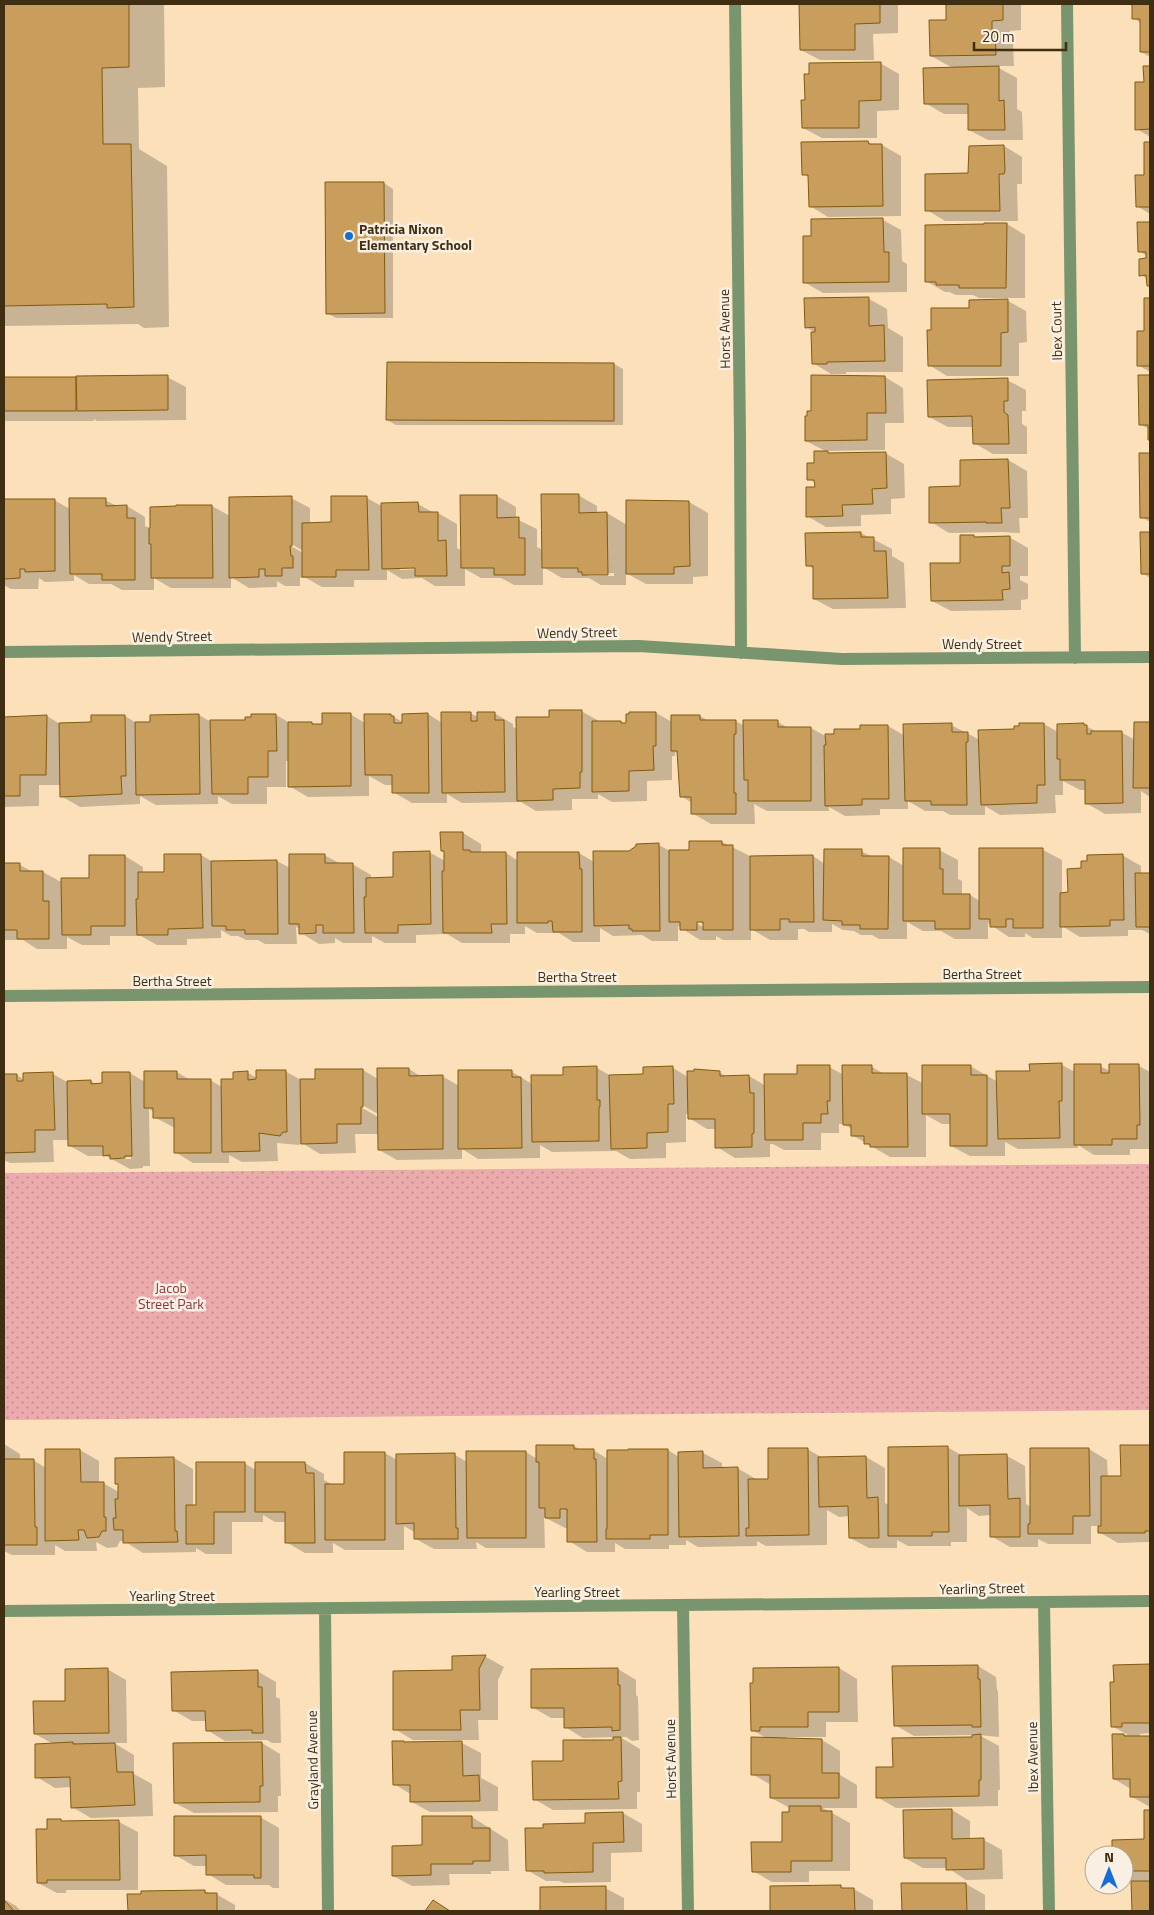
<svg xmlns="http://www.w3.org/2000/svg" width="1154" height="1915" viewBox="0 0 1154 1915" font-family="'Titillium Web',sans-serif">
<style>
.park{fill:url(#park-dots)}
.shadow{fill:#0003;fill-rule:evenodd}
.building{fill:#c99e5c;stroke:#815a0f}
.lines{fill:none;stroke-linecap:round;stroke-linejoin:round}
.minor{stroke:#79956e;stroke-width:12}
.poi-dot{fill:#176dd7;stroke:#f9f0e3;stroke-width:2}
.labels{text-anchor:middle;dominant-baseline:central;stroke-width:5;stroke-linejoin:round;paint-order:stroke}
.poi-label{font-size:14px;font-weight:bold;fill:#402e13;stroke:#f9f0e3;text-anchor:start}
.street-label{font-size:14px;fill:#402e13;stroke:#f9f0e3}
.park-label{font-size:14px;fill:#8a373f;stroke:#f9f0e3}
</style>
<defs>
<pattern id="park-dots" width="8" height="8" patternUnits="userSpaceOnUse" patternTransform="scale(1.25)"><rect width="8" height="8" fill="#ebabad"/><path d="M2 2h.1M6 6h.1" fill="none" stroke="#c08c8c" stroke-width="1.8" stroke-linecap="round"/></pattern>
</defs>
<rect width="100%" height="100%" fill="#fbe0b9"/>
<path class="park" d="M1150,1164v246l-1146,10v-247z"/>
<path class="shadow" d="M4,4h160l1,83 -27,1 1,61 28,17 2,161 -25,1 -6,-4 -134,2z
M801,4h97v29l-25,1 1,26h-54l-19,-10z
M948,4h73v26l-11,1v11l3,1 1,23h-19l22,12v31l5,3 1,28h-35l-19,-10v-16h-25l-19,-11 28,-35 -22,-12 17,-35z
M1133,4h17v53l-9,-5v-29l-8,-5z
M880,63l19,11v36l-22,1v27h-55l-19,-10 3,-27z
M1144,67h6v70l-13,-8 8,-46z
M868,142l5,3h9l19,11v60l-73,1 -18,-11v-28l-7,-4z
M1145,143h5v71l-13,-8 8,-29z
M1004,146l18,11v27h-5l1,37h-73l-18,-11z
M327,183h57l9,6v129h-57l-9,-5z
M883,220l18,10 1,31 5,3v28l-84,1 -19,-11 8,-45z
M1138,223h12v64l-2,-2v-6l-7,-4 6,-19 -8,-5z
M1007,224l18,11v63h-46l-6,-3h-17l-7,-3h-4l-19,-11z
M869,299l18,10 1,19 15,9v35h-57v2h-15l-18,-11 4,-29 -11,-7z
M1145,299h5v73l-12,-7 8,-33z
M1008,301l18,10 1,31 -8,1v33h-72l-18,-11 3,-34 39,-22z
M388,363l226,1 9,5v56h-227l-9,-5z
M1150,376v64l-1,-11 -9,-5v-47z
M167,377l19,10v33l-89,1 -3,-2v2h-90v-43z
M885,377l18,11 1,35h-19v27l-59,1 5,3 54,-1 19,11 1,34 -14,1v15l-30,1v11l-35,1 -19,-11 9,-28v-5l-7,-4 7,-15 11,-12 -21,-11z
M1007,380l19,10v21h-4v13l5,3v27h-34l-19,-11v-16h-26l-19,-10z
M1141,454h9v68l-9,-5z
M1008,460l19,11 1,47h-9l1,15 -17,-1 -54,1 -18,-11 31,-35 -1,-26z
M578,495l19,11v8l10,-1 20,12 62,-23 19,11v63l-15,1v7h-47l-20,-11v12h-25l-12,-7h-27l-19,-11v18h-29l-13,-7h-20l-16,-9v17h-30l-13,-8 -20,1 -15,-9v10h-33v7h-32l-16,-9h-6v8h-15l-8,-5v6l-28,1 -18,-11v11h-60l-17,-10v12h-32l-11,-6h-22l-15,-9v6l-29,1 -6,-4 -1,11h-27l-7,-4v-84l50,-1 16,9 35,-9 12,6h10l18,11v9l7,3 25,-23h35l18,10 61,-18 19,10v16h22l35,-26 16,9 35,-3 16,9h4l19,11v24l5,3 35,-55 19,11v12l21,10v18l6,3zM287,541l16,10v2l-17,-10zM400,567h21v2l-21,1zM614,573v3h-25l-2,-2z
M861,533l31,16v7l12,7 2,45 -73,1 -19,-10v-30l-7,-4z
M1141,533h9v45l-8,-5z
M973,537l3,1 33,-1 19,11v28h-8v4l8,4v15l-7,1v10l-70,1 -19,-10 30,-37z
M581,711l20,11h20l4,2h3l2,-11h26l16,9 28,-6 9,5h26l10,5 33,-4 12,7 21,-1 16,9 61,-11 17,10 46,-11 29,15 64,-16 14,8 26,-7 13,7h24l14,8v-16l15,-1v74l-9,-6v22l-36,1 -19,-11v-13h-6l-17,-9v14h-8l1,18 -56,2 -15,-9v9h-35l-7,-4h-18l-17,-10v8h-28v6l-35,1 -16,-9v4h-62l-13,-7 1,20h-44l-19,-11v-10l-11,-7 -3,-42 -3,-2v4h-3v24l-25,1v20l-35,1 -14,-8v5h-26v11l-36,1 -15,-9 -59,1 -15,-9v9h-35l-19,-11v-7h-8l-16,-9v20l-61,1 -19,-11v-25h-3v26h-19v17h-35l-14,-8v8l-62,1 -16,-9v8l-60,3 -19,-11v-11h-22v21l-35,1v-89l43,-2 13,8h32l33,-8 13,8 61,-9 12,7 36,-1 29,-6 14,8h21l4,2h9l26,-11 15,9 25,-8 13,7 25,-8 14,9 28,-10 8,4 16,-4 19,11v3l4,2 33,-11z
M463,833l18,11v9h25l12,8v-8h61l15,9 65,-17 11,6h20l32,-9 30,15 61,-1 12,8 36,-13 12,6h16l15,9 35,-16 19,10v19l4,2v14h8l10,6v-51h63l19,10v34l7,-1 13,-23 40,-15 19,11v8h9v60l-8,-4h-14v6l-48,1 -18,-11v12h-29l-8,-5v4h-16l-21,-14v16h-33l-14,-8h-18l-16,-9v17h-28l-7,-4h-11l-7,-4 -11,-1 -11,-6v8h-23l-5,-3h-6v11h-28l-19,-11v11h-28l-7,-4v4h-16l-22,-14v15h-26l-10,-6 -29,1 -13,-8v14h-27l-14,-9h-22l-12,-7v8h-15v9h-48l-15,-9 -31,1v8h-31l-13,-7v7h-29l-8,-5v5l-16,1 -18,-11v-4l-5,-2 1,17h-32l-7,-4h-12l-8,-4h-7l-10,-6v8l-34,1v6h-30l-16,-9h-31v9h-28l-15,-8v12h-30l-14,-9h-19v-75h16l13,7h10l20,11 28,-4 34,-23 18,11v6h22l36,-18 12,7 64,-1 13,7 34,-13 17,9h11l19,11v4l23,-1 35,-26 16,9v-9l-3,-2zM693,918l12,7v3l-14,-8z
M1062,1065l13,7 25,-6 10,5 29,-5 11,6v77h-20v6h-36l-16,-10v3l-60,1 -13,-7v14h-35l-19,-10v-22h-9l-16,-9v42h-36l-38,-22v-6l-9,-5h-4v9h-18v17h-37l-11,-6h-3v13l-35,1 -18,-11 -1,-18h-9l-18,-11v-4h-3v28l-20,1v15l-36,1 -14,-8 -64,1 -12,-7v13l-62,1 -16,-10v10l-65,1 -18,-10v-16h-24l1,19 -36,1 -18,-11 -3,2 -22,-2 1,18 -36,1 -13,-7v8h-36l-18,-11v-24l-21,-11v-5l-5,-3 1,57h-7v2l-13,1 -24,-13h-18l-18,-10 -1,-6h-16l1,22 -44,1 -6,-3v-85h13l8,5 28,-6 14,8 24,-1 6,4 6,-1 27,-11 15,9v-10h32l13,8h20l12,7 13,-7v-7h13l9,5 28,-7 16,9h15v-9l47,-1 15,9 31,-10 13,8 20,-1 17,10 53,-14 20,12 65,-16 14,8 33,-1 29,-7 15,9 31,-5 8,5 22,-1 17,10 63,-19 15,8 28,-8 14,8h21l17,9 46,-18 28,16zM359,1103l19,11v3l-21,-12zM121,1157h10v2h-10z
M4,1444l16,10v6h13l13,8 34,-18 19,11v22h4l16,9v-7l-2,-2 -1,-24 58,-1 19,11v37h4l47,-43 12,7 49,-7 19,11v6l9,5h12l40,-32 12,7v-5h58l12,7 59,-10 11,7 37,-13 7,4h12l15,9 60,-9 11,7v-4h24l19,10v6l15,-1 19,11 13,1 38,-31 16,9 43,-1 19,11v35l4,2 58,-58 16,9h44l18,10 1,38 5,3 58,-58 18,11 1,18h14v-32h28v96l-32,1 -19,-11v-6h-8v18h-43l-10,-5v8h-28l-19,-11v-21l-12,1 -12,-8v34h-16v4h-43l-11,-6v8h-28l-19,-10v-22l-11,1 -12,-7v35l-61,1 -9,-5v5l-59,1 -12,-7v5h-17v4h-44l-10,-6v9h-28l-18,-11v-13h-4l-21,-11 1,31h-59l-10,-6 1,7h-43l-18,-10v-6l-12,-7v24h-59l-12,-7v10h-28l-19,-11v-20h-11l-12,-7v7h-31v32h-26l-10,-6v4l-53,1 -19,-12h-4l-3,6 -10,1 -11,-6 1,9h-32l-10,-6v10h-43l-8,-4z
M453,1657h33l18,10 -6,13v40h-20l1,20h-66l-18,-11 58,-58z
M1150,1665v68l-10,1v3h10v70l-18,-10 -1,-8 -17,-10 -1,-44h15l-16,-9 2,-60z
M978,1666l18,11 1,13 1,1 1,46 -20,-2 20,11 1,44h-2v16l-102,2 -19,-11 17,-29 79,-29v-4l-59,1 -19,-11z
M839,1668l18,11 1,43h-32v15h-40v2l36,1 18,11v24l17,10v23h-34l27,15v48h-41v11h-37l-19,-11 30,-28 7,-35 -19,-10v-13l-19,-11 16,-35 -16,-9z
M107,1669l19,11 1,63h-13l20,12v19l18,10 1,32 -62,2 -19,-11 -1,-20 -16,1 -18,-11 18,-32 -20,-11 32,-32z
M618,1669l18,11v15l2,2 1,43 -7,1 -6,-4h-6l20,12v43h-3v17l-84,1 -19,-11 30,-37 50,-21v-4l-31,1 -18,-11v-9h-14l-19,-11z
M257,1671l19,11v15l4,2 1,44h-9l-5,-3 -42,1 -18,-11v-9h-15l-19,-11z
M262,1743l18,11 1,42h-3v16l-84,1 -19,-10z
M462,1743l19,10v25l17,9v24l-68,1 -18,-10v-7l-18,-11z
M952,1810l18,11v19h14l18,10 1,29 -37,1 -18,-12h-25l-18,-10z
M1145,1811h5v100h-17l-1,-30 -8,-5v-21h-11l32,-14z
M623,1813l19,11v28l-31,1v29l-47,1 -5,-2h-13l-19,-11 18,-41 41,-4v-11z
M260,1817l19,11v60h-6l-4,-3h-43l-18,-11v-8h-14l-19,-11z
M472,1817l36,23 1,31h-18v3h-42l1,11 -38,1 -19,-10 30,-29v-29z
M61,1820l4,2h54l19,10v58h-72v3h-9l-19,-10 11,-53z
M966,1884l19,11v16h-82v-26z
M840,1886l5,3h9l19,11v11h-101l-1,-24z
M541,1888h64l19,10v13h-83z
M205,1891l5,3h6l19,11v6h-106v-16z
M4,1899l12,7 5,5h-17z"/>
<path class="building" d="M4,4h125v63l-27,1 1,76h28l3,163 -27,1v-4l-103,2z
M799,4h81v19l-25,1v26h-55z
M946,4h57v16l-11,1v10h3l1,24 -66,1 -1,-36h17z
M1132,4h18v48h-10v-33h-8z
M881,62v38l-22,1v27h-57l-1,-28h4l-1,-26h5v-11z
M999,66v35l5,-1 1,30h-37v-26h-44l-1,-36z
M1143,66h7v63l-15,1v-48h9z
M868,141l1,3h13l1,62 -74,1 -1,-32h-6l-1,-33z
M1144,142h6v65h-14l-1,-32h9z
M1004,145l1,25 -1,4h-5l1,37h-75v-37l43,-1 1,-27z
M325,182h59l1,131 -59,1z
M883,218l1,34h5v30l-86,1v-47h8v-17z
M1137,222h13v64h-3l-1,-11 -7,1v-17l7,-1v-6h-8z
M984,223h23l-1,65h-47v-3h-23v-3h-11v-57l59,-1z
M869,297v29l15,-1 1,36 -58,1v2h-15l-1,-32h4v-5l-10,1 -1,-30z
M1144,298h6v68h-13v-35h7z
M1008,299v33l-7,1v33h-73l-1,-36h4v-22h38v-8z
M387,362l227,1v58l-228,-1z
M168,375v35l-91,1 -1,-35z
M811,375l74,1 1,37h-19v27l-62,1v-25h2v-5h4z
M1138,375h12v65h-2v-15h-9z
M4,377h72v34h-72z
M1008,378v23h-4v11l4,3 1,29h-36l-1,-28 -44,1 -1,-37z
M814,451h14v2l58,-1 1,36 -15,1 1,15 -31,1 1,11 -37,1v-30h9l-1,-7h-7v-17h7z
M1139,453h11v65h-10z
M1008,459l2,49h-9l1,15h-16v-1l-57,1v-36l31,-1v-26z
M541,494h38v19l28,-1 1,63h-26v-3h-4v-4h-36z
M460,495h37v23l22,-1v21h6v37h-31v-7h-33z
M292,496v50h-2l1,10h2v12h-11v8h-17v-7h-6v8l-30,1v-81z
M331,496h36l2,74h-33v7h-34v-54l29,-1z
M69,498h37v8l21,-1v13h8v62h-33v-6h-32z
M4,499h51v72l-30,1v-3h-5v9l-16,1z
M626,500l63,1 1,65 -16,1v7h-48z
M418,502l1,10h19v29l8,-1 1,36h-32v-8l-33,1 -1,-66z
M176,505h36l1,73h-62v-34h-2v-16h1v-21l26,-1z
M861,532v5h13v14h12l2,47 -75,1v-33h-7l-1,-33z
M1140,532h10v68v-26h-9z
M960,535h14v2l36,-1v30h-8v7l7,-1 1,17 -8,1 1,10 -72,1 -1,-38h30z
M549,710h33v62h-2v16l-27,1v11l-36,1 -1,-84h33z
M441,712h30v9h6v-9h18v8h9l1,72 -63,1z
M629,712h27v34h-3l1,24 -25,1v20l-37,1v-71h29v2h5v-9h3z
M322,713h29v73l-63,1v-65h24v2h10z
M428,713l1,80h-37v-18h-27l-1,-61h27v2h3v7h8v-9z
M199,714l1,80 -64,1 -1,-73h15v-7z
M251,714h25l1,37h-9v26h-20v17h-36l-2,-74h35v-3h6z
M47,715l-1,60h-26v21h-16v-79z
M91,715h34l1,61h-5l1,18 -62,3 -1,-74 32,-1z
M671,715h29v5h36v14h-2v59h2v21h-45v-17h-11l-3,-46h-6z
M743,720h35v7h33v74h-63v-21h-4z
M1134,722h16v66h-17z
M952,723v9h16v10h-2l1,63h-36v-4h-26l-2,-77z
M1019,723h25l1,62h-8v18l-56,2 -3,-75 36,-1v-3h5z
M1084,723v2h3v9h4v-3h31l1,72 -38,1v-24h-25v-21h-3v-35z
M860,725h28l1,74h-27v6l-37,1 -1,-61h2l-1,-11h9v-5h26z
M440,832h23v18h7v2h36l1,72h-16l1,9h-49l-1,-62h2v-20h-3z
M689,841h33v4h11v85h-30v-8h-6v8h-17v-8h-11v-72h20z
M659,843l1,88h-28v-2h-3v-4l-35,1 -1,-75h36l7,-5v-2z
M903,848h37v21h3v25h27v35h-35v-8h-32z
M979,848h64v80h-30v-9h-7v8h-16v-8h-11z
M824,849h38v7h27l-1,73h-28v-4h-18v-4l-19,-1z
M430,851l1,73 -33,1v8h-33l-1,-36h2v-19l27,-1v-25z
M517,852h62l1,17h2v63h-29l-1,-11h-4v2h-31z
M164,854h37l2,74 -35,1v6h-31l-1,-36h2v-27h26z
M289,854h36v9h28l1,70h-31v-8h-7v8l-17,1v-10h-10z
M1123,854l1,66h-14v6l-50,1v-34l8,-1 -1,-23 14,-1v-7h6v-6z
M89,855h36v71h-34v9h-29l-1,-57h28z
M813,855l1,67h-25v-3h-9v11h-30v-74z
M277,860l1,74h-33v-4h-19v-4h-14l-1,-65z
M4,863h16v8h23v30h6v38h-32v-9h-13z
M1135,873h15v54h-14z
M1062,1063v38h-3l1,37 -62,1 -2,-68h34l-1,-7z
M1074,1064h27v9h8v-9h30l1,61h-3v14h-25v6h-38z
M797,1065h33v36h-3l1,13h-7v9h-18v17h-38l-1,-66h33z
M842,1065h30v8h35l1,74h-38v-3h-6v-8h-13v-11h-8z
M922,1065h49v10h16v71h-37v-32h-28z
M597,1066v34h3v7h-1v34l-67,1 -1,-67h32v-8z
M673,1066l1,38h-6v28l-21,1v15l-36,1 -2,-74 34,-1v-7z
M377,1068h32v8l34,-1v74l-65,1z
M315,1069h48v38h-2v17h-24v19l-36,1 -1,-65h15z
M694,1069l26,2v5l29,-1 1,18h4v40l-2,1v13l-37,1v-29h-27l-1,-48h7z
M256,1070h30l1,62h-4l-3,4 -21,-3 1,18 -38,1 -1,-73h12v-7l15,-1v9l8,-1z
M458,1070h54v7h9l1,71 -64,1z
M144,1071h33v8h34v74h-37v-35h-21v-10h-9z
M53,1072l2,58h-20v22l-31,1v-79h13v7h6v-8z
M102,1072h28l2,84h-7v2l-15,1v-4l-7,1v-10h-35l-1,-65 24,-1v4l11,-1z
M536,1445h38v4h20v10h2l1,83h-30v-33h-7v9h-15v-10h-6v-46h-3z
M1120,1445h30v86h-5v2h-47v-7h3v-50h20z
M948,1446l1,86h-17v4h-44v-89z
M768,1448h40l1,87 -63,1v-8h3l-1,-49h20z
M1030,1448h59l1,68h-17v18h-45v-10h2z
M45,1449h35l1,33h23v35h2v14h-4l-3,6 -12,1 -3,-8h-6l1,10 -34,1z
M628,1449h40v86h-18v4h-44v-10h1v-79h21z
M466,1451h60v87h-59z
M703,1451v17l35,-1 1,69 -60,1 -1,-85z
M344,1452h41v88h-60v-56h19z
M455,1453l1,75h2v11h-44v-16l-18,1v-70z
M1007,1454l1,45 12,-1v39h-30v-32l-31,1v-51z
M866,1456l1,42 11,-1 1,41h-30l-1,-32 -29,1 -1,-50z
M174,1457l1,74h2l1,11 -55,1v-13h-9l-1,-12h3l-1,-19h3v-15h-3v-26z
M4,1459h30l1,68h2v18h-33z
M196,1462h49v50h-31v32h-28v-39h10z
M255,1462h50l1,11h8l1,70h-30v-31h-30z
M486,1655l-7,14 1,41h-20l1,20h-68v-59l59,-1v-14z
M1150,1664v59h-28v4h-11l-1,-45h4l-1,-17z
M978,1665v14h2l1,48h-9v-2l-78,1 -2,-60z
M839,1667v45h-31v15h-48v4h-9l-1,-48h3v-15z
M108,1668l1,65 -75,1 -1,-33h32v-32z
M618,1668v17h2v45l-8,1v-4l-48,1v-20h-33v-39z
M258,1670v17h4l1,46h-11v-3l-46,1 -1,-20h-33l-1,-39z
M981,1734v46h-2v16l-103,2v-31h17l-1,-29 80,-1v-2z
M1112,1734h12v2h26v61h-20v-18h-17z
M613,1737h8l1,44 -4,1 1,17 -86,1 -1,-39h31v-21h50z
M751,1737l71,2v34h17v25h-69v-23h-19z
M392,1741h12v1l58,-1 1,35 16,-1 1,26 -70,1v-17h-17z
M73,1742v2l42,-1 2,29h16l2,33 -64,3 -1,-31 -35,1v-34z
M262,1742l1,44h-3v16l-86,1 -1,-60z
M789,1806h32v5h11v50h-41v11h-39l-1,-30h31v-30h7z
M952,1809v30l32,-1v31l-38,1v-12h-42l-1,-48z
M1144,1810h6v61h-26v-16h-12v-15l32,-1z
M623,1812l1,30 -31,1v29l-49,1v-2h-18l-1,-43h18v-4l42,-1v-10z
M174,1816h87v62h-7v-3h-48v-20l-32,1z
M422,1816h50v12h18v33h-17v3h-42v11l-39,1v-30l30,-1z
M47,1819h14v2l58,-1 1,60h-73v3h-10l-1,-54h11z
M1131,1881h19v30h-18z
M901,1883h65l1,28h-65z
M841,1885v3h13l1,23h-85v-25z
M606,1886v25h-66v-24z
M205,1890v3h12v18h-89l-1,-17h14v-3z
M4,1900l10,11h-10z
M433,1900l17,11h-25z"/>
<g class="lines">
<path class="minor" d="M735,4l5,433 1,216
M1067,4l8,654
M4,652l635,-6 203,13 308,-2
M4,996l1146,-9
M1044,1602l5,309
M683,1606l5,305
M325,1609l3,302
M4,1611l1146,-10"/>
</g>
<circle class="poi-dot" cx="349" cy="236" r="5"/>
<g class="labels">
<g class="poi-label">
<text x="359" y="228">Patricia Nixon<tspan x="359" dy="16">Elementary School</tspan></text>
</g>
<g class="street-label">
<text transform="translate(724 329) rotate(-91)">Horst Avenue</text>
<text transform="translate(1056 331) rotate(-91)">Ibex Court</text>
<text transform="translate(577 632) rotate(-1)">Wendy Street</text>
<text transform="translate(172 636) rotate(-1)">Wendy Street</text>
<text x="982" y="643">Wendy Street</text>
<text x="982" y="973">Bertha Street</text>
<text x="577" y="976">Bertha Street</text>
<text x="172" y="980">Bertha Street</text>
<text transform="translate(982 1588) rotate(-1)">Yearling Street</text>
<text x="577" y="1591">Yearling Street</text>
<text x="172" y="1595">Yearling Street</text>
<text transform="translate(1032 1757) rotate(-91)">Ibex Avenue</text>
<text transform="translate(670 1759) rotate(-91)">Horst Avenue</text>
<text transform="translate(312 1760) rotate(-91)">Grayland Avenue</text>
</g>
<g class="park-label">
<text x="171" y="1287">Jacob<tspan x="171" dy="16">Street Park</tspan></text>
</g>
</g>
<rect width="1154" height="1915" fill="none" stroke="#402e13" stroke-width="10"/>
<g transform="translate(1109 1870)"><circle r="24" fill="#f9f0e3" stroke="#afa290"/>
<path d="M0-4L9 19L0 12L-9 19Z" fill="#176dd7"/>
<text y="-8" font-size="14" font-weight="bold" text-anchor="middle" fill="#402e13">N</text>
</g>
<path d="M974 42v8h92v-8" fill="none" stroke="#402e13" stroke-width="2.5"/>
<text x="982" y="42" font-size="15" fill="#402e13" stroke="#f9f0e3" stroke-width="4" paint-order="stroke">20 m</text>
</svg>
